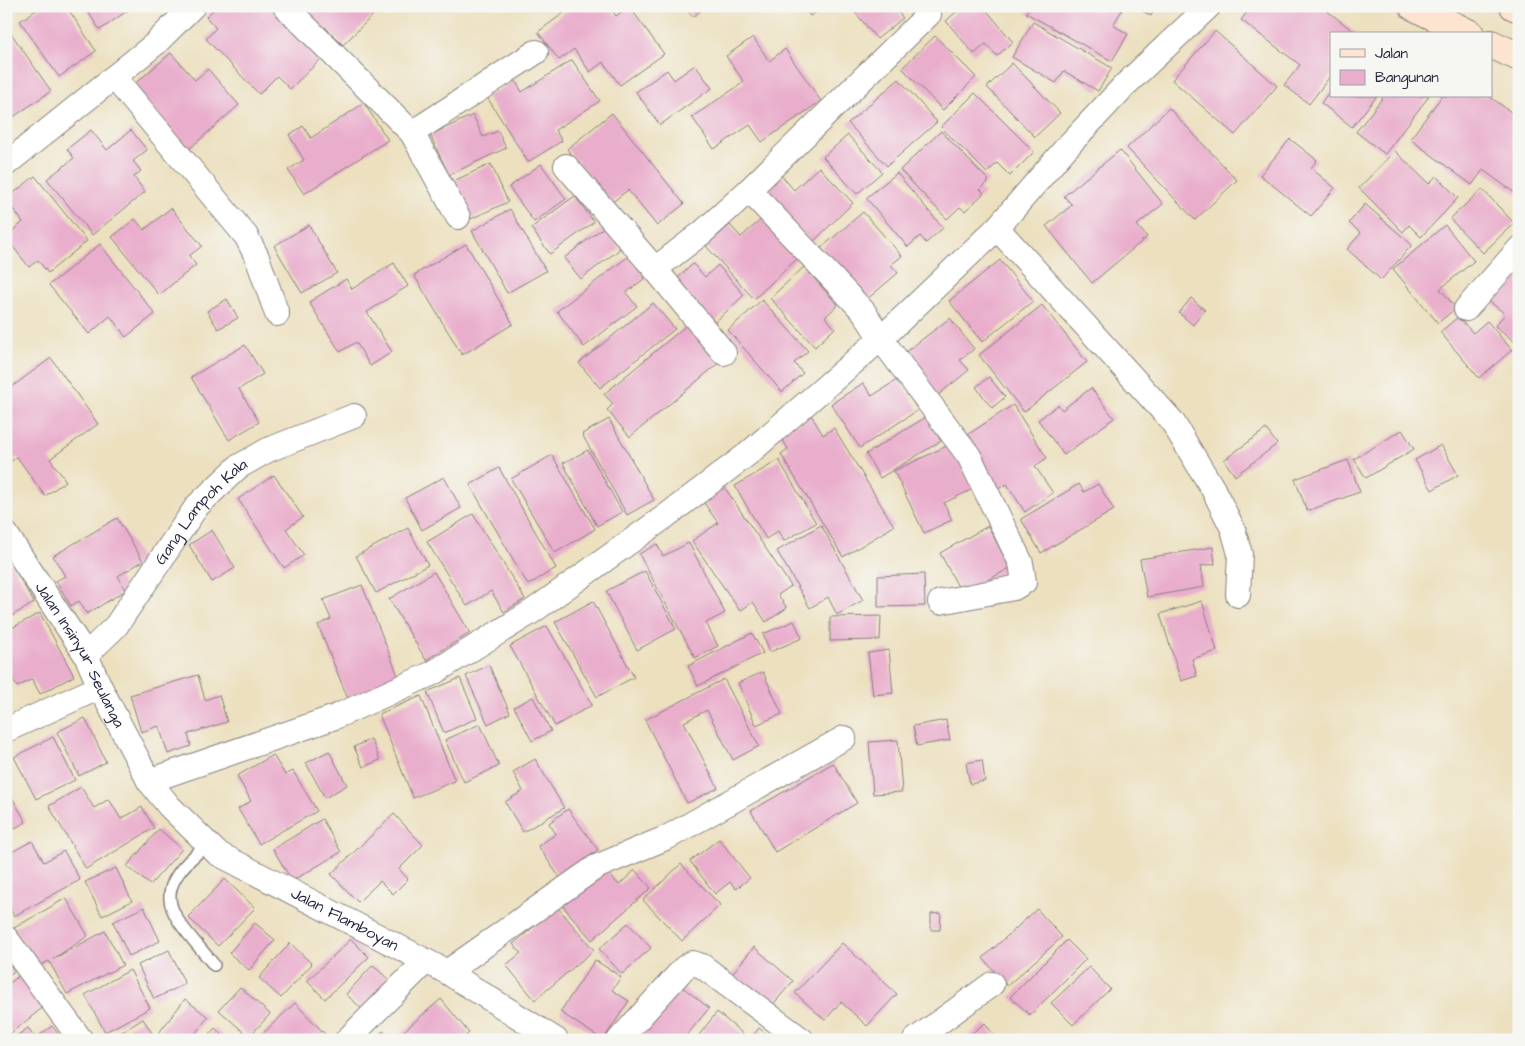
<svg xmlns="http://www.w3.org/2000/svg" width="1525" height="1046" viewBox="0 0 1525 1046" font-family="'Architects Daughter',sans-serif">
<style>
.building{fill:#e9aecc}
.lines{fill:none;stroke-linecap:round;stroke-linejoin:round}
.service-casing{stroke:#87817d;stroke-width:14}
.minor-casing{stroke:#87817d;stroke-width:26}
.secondary-casing{stroke:#87817d;stroke-width:30}
.service{stroke:#fff;stroke-width:11}
.minor{stroke:#fff;stroke-width:24}
.secondary{stroke:#fde4d1;stroke-width:28}
.labels{text-anchor:middle;dominant-baseline:central;stroke-width:5;stroke-linejoin:round;paint-order:stroke}
.street-label{font-size:16px;fill:#22223b;stroke:#f6f6f2}
</style>
<rect width="100%" height="100%" fill="#f6f6f2"/>
<filter id="ink" filterUnits="userSpaceOnUse"><feTurbulence type="fractalNoise" baseFrequency=".02" numOctaves="2"/><feDisplacementMap in="SourceGraphic" scale="10" xChannelSelector="R" yChannelSelector="G"/><feConvolveMatrix kernelMatrix="1 2 1 2 8 2 1 2 1" color-interpolation-filters="sRGB"/></filter>
<filter id="wash" filterUnits="userSpaceOnUse"><feTurbulence type="fractalNoise" baseFrequency=".0096" numOctaves="4" result="noise"/><feDisplacementMap in="SourceGraphic" scale="20" xChannelSelector="R" yChannelSelector="G"/><feGaussianBlur stdDeviation="1.12" result="paint"/><feColorMatrix in="noise" values="0 0 0 0 0 0 0 0 0 0 0 0 0 0 0 0 0 1.4 0 .05"/><feComposite in="paint" operator="in"/></filter>
<g filter="url(#wash)">
<rect width="100%" height="100%" fill="#ece0bf"/>
<g id="blocks">
<path class="building" d="M42,6h24l30,45 -37,26 -39,-56z
M84,6h50l-34,24z
M217,6h52l52,53 -31,30 -13,-13 -18,18 -53,-55 10,-11 -10,-11z
M294,6h84l2,2 -37,37 -18,-18 -5,5z
M573,6h36l7,10 13,-10 35,48 -44,31 -17,-23 -13,10 -16,-23 -15,11 -21,-28z
M683,6h23l-13,11z
M804,6h22l-16,10z
M850,6h43l10,12 -26,21z
M963,6h20l30,36 -16,14 -11,-12 -12,10 -28,-33z
M1030,6h86l6,4 -9,15 15,9 -16,27 -86,-48z
M1134,6h22l-5,10z
M1252,6h69l36,28h-26v41l-22,29 -25,-19 16,-20 -59,-45z
M1033,22l79,46 -14,23 -34,-20 -8,12 -44,-26z
M6,26l45,65 -45,31z
M1215,31l62,55 -42,49 -63,-55z
M935,36l41,41 -33,33 -41,-42z
M753,37l16,24 16,-12 36,52 -59,41 -12,-17 -36,24 -22,-32 52,-35 -18,-26z
M171,53l24,27 13,-11 31,36 -51,45 -56,-64z
M572,60l28,41 -45,29 7,11 -34,21 -41,-65 28,-17 7,12z
M1012,63l48,50 -25,24 -48,-50z
M695,65l17,23 -52,37 -24,-33 31,-22 7,10z
M899,79l38,43 -50,44 -39,-43z
M1331,89v7h46l-25,31 -31,-24z
M975,93l59,59 -24,24 -13,-13 -10,10 -46,-46z
M1384,96h45l-44,58 -29,-22z
M1442,96h47l30,22v78l-36,-26 -11,15 -62,-46z
M364,103l24,37 -84,54 -16,-24 16,-10 -15,-25 14,-9 8,12z
M1169,108l68,72 -42,40 -68,-72z
M612,113l72,91 -27,22 -29,-36 -17,13 -44,-54z
M473,115l10,22 15,-6 8,17 -57,27 -19,-40z
M91,130l16,20 24,-20 16,20 -14,11 8,10 -7,6 11,15 -53,43 -45,-56 27,-21 -7,-9z
M941,131l48,50 -9,8 4,4 -19,18 -5,-4 -13,12 -47,-49z
M848,135l34,37 -25,22 -34,-37z
M1290,139l27,21 -6,8 24,20 -24,28 -51,-41z
M1120,150l43,54 -26,21 10,12 -55,46 -46,-57 26,-21 -8,-9z
M1395,151l34,33 7,-8 22,22 -37,39 -12,-12 -6,7 -44,-44z
M491,164l17,38 -42,19 -17,-38z
M541,164l25,35 -32,23 -25,-35z
M819,167l34,36 -41,40 -50,-52 18,-17 14,16z
M897,173l46,55 -17,15 -6,-7 -12,11 -42,-49z
M35,176l52,65 -39,32 -10,-13 -9,7 -23,-29v-2l17,-14 -17,-23z
M1482,189l32,34 -31,30 -33,-34z
M575,196l19,26 -44,32 -19,-26z
M1365,204l47,41 -31,35 -34,-31 14,-16 -12,-10z
M171,208l31,38 -13,10 7,9 -37,30 -47,-58 23,-18 9,11z
M510,209l36,62 -39,22 -35,-62z
M863,212l39,44 -11,9 7,8 -32,27 -45,-52z
M764,217l36,39 -46,43 -48,-53 24,-21 11,12z
M309,225l28,48 -35,20 -28,-47z
M1445,225l29,36 -34,28 16,19 -18,15 -45,-54z
M604,227l16,22 -39,30 -17,-21z
M100,244l55,70 -29,23 -16,-21 -21,18 -40,-49z
M466,244l47,80 -51,31 -48,-80z
M629,256l16,22 -19,15 11,13 -53,41 -27,-36z
M1000,260l33,41 -51,41 -33,-41z
M394,263l14,23 -41,26 25,40 -22,14 -14,-24 -16,10 -31,-50 37,-23 6,10z
M693,264l12,13 13,-12 26,30 -32,30 -39,-43z
M1519,266v79l-24,-19 10,-12 -16,-13z
M804,267l34,38 -13,12 10,11 -20,19 -45,-49z
M1191,298l14,12 -12,15 -14,-12z
M227,299l11,19 -20,11 -11,-18z
M762,300l46,51 -14,12 9,10 -21,19 -54,-62z
M653,303l22,26 -75,59 -21,-25z
M1042,305l45,57 -63,50 -45,-57z
M1458,317l15,16 14,-12 25,29 -33,28 -39,-46z
M950,318l24,31 -14,11 9,10 -32,26 -34,-42z
M688,324l32,38 -90,75 -23,-27 6,-6 -9,-10z
M245,345l18,29 -24,15 20,33 -30,18 -38,-63z
M51,358l47,66 -48,35 16,22 -21,15 -28,-39 -11,8v-74z
M989,377l16,20 -13,11 -16,-21z
M898,379l20,31 -58,38 -29,-44 32,-21 9,13z
M1091,388l23,30 -50,37 -26,-35 20,-15 4,5z
M1013,405l34,53 -12,8 18,27 -28,19 -18,-28 -9,5 -34,-52z
M811,415l12,20 11,-7 60,98 -51,31 -62,-103 7,-5 -9,-15z
M926,417l15,24 -61,37 -14,-24z
M609,419l45,81 -27,15 -45,-81z
M1266,429l11,15 -42,32 -11,-16z
M1402,430l12,19 -48,29 -12,-19z
M951,444l22,45 -29,14 8,17 -28,13 -30,-62z
M1441,445l17,30 -26,15 -17,-30z
M588,450l34,62 -25,14 -34,-63z
M552,455l43,74 -40,24 -44,-74z
M779,460l37,63 -32,18 -6,-10 -12,8 -31,-53z
M1348,460l12,32 -53,19 -12,-32z
M499,468l57,100 -28,17 -58,-100z
M274,475l29,42 -17,12 18,26 -20,13 -46,-69z
M444,477l17,31 -39,22 -17,-32z
M1079,484l5,8 14,-8 16,26 -73,43 -20,-34z
M723,485l68,101 -13,9 9,13 -21,14 -13,-20 -13,9 -48,-70 26,-18 -16,-23z
M473,514l52,85 -21,13 -13,-21 -24,15 -40,-64z
M117,518l26,43 -25,15 8,14 -39,24 -8,-13 -8,5 -15,-25 9,-5 -12,-20z
M821,525l42,75 -26,15 -9,-18 -18,11 -33,-57z
M988,526l22,42 -48,26 -22,-41z
M408,528l20,37 -52,28 -20,-37z
M212,530l23,38 -23,14 -23,-37z
M689,543l36,70 -19,10 12,23 -23,12 -56,-104 18,-10 6,12z
M1213,547l2,17 -14,2 3,21 -57,10 -7,-38z
M6,554l28,49 -28,16z
M645,571l31,58 -39,21 -31,-59z
M434,572l36,61 -44,27 -37,-61z
M924,574l1,32 -47,1v-31z
M362,585l37,93 -51,21 -30,-74 13,-6 -8,-19z
M593,601l41,76 -37,20 -42,-75z
M1202,601l15,50 -25,8 5,17 -16,5 -21,-67z
M40,613l34,63 -34,18 -8,-15 -15,8 -9,-17 -2,1v-40z
M881,616l-1,24 -50,1v-24z
M794,621l8,17 -32,14 -7,-18z
M547,626l45,79 -37,21 -45,-80z
M752,633l11,20 -65,33 -10,-20z
M889,650l4,43 -20,2 -5,-42z
M489,665l21,48 -22,11 -22,-48z
M763,672l19,42 -26,11 -18,-42z
M198,675l7,25 14,-5 8,27 -39,12 3,12 -23,8 -9,-28 -18,6 -11,-37z
M460,678l17,40 -33,15 -17,-41z
M724,679l35,67 -26,14 -26,-50 -23,12 34,66 -31,15 -42,-83z
M421,696l34,85 -42,17 -34,-84z
M533,697l18,34 -19,10 -18,-34z
M85,718l21,44 -27,14 -22,-44z
M946,720l4,20 -33,6 -4,-20z
M480,724l19,42 -35,16 -19,-42z
M53,737l22,43 -39,19 -22,-42z
M371,739l9,21 -17,7 -9,-20z
M898,740l4,52 -29,2 -4,-52z
M329,751l18,34 -22,13 -19,-35z
M273,755l12,20 8,-4 24,40 -58,33 -21,-35 13,-8 -14,-25z
M535,759l29,49 -41,24 -18,-30 18,-11 -10,-19z
M982,760l3,21 -15,3 -4,-21z
M833,763l24,40 -82,49 -24,-41z
M6,787l20,35 -20,11z
M81,787l13,21 15,-9 12,20 21,-12 12,21 -68,41 -37,-63z
M568,809l30,41 -38,28 -22,-32 18,-12 -7,-11z
M394,814l29,31 -24,24 9,10 -15,15 -13,-13 -22,21 -27,-28z
M322,819l19,33 -49,29 -19,-32z
M159,829l23,20 -32,36 -23,-19z
M719,839l31,39 -14,11 -6,-7 -15,12 -25,-33z
M32,841l12,21 20,-11 16,29 -66,36 -8,-13v-48z
M681,864l39,41 -38,36 -39,-41z
M116,868l16,33 -30,15 -17,-34z
M604,868l15,17 16,-15 16,18 -59,52 -30,-35z
M225,879l30,29 -37,38 -30,-29z
M66,898l22,38 -35,23 52,-28 18,34 -56,29 -18,-33 -13,6 -22,-39z
M144,907l16,34 -31,15 -16,-34z
M557,907l37,43 -59,50 -29,-35 15,-12 -8,-9z
M1037,909l25,28 -55,49 -24,-28z
M941,913l-1,17h-9v-16z
M255,923l20,17 -26,30 -20,-17z
M628,923l23,25 -29,26 -23,-25z
M351,939l18,18 -44,42 -18,-18z
M1067,940l19,19 -56,56 -20,-18z
M290,943l22,21 -31,34 -22,-20z
M842,943l55,51 -30,32 -26,-24 -16,18 -30,-27z
M754,947l39,34 -23,27 -39,-33z
M6,948l15,18 -15,11z
M169,950l16,34 -31,15 -16,-34z
M595,960l26,17 -9,13 17,11 -26,39 -43,-28z
M373,965l17,16 -27,29 -17,-16z
M1089,967l21,22 -37,36 -22,-22z
M130,970l20,38 -45,24 -20,-37z
M21,974l25,31 -40,32v-51z
M680,985l29,23 -26,32h-48z
M240,987l30,27 -21,23 -30,-27z
M185,999l23,18 -18,23h-25l-7,-6z
M441,999l28,34 -8,7h-62l-2,-3z
M295,1003l31,32 -4,5h-66z
M717,1012l26,22 -5,6h-43z
M143,1019l9,14 -10,7h-33z
M985,1023l12,17h-34z
M52,1026l11,14h-52l17,-12 8,10z
M215,1028l12,12h-23z
M759,1028l15,12h-24z
M383,1031l8,9h-18z"/>
</g>
</g>
<g filter="url(#ink)">
<use href="#blocks" fill-opacity="0" stroke="#87817d" stroke-width="1"/>
<g class="lines">
<g class="service-casing">
<path id="service" d="M208,844c-65,52 -36,69 6,121"/>
</g>
<g class="minor-casing">
<g id="minor">
<path d="M285,6l127,127 124,-81"/>
<path d="M929,14l-180,176 115,122 17,27 88,117 52,107 3,19 -10,6 -74,14"/>
<path d="M114,77l132,159 11,21 20,57"/>
<path d="M412,133l46,84"/>
<path d="M6,164l149,-120 38,-38"/>
<path d="M566,166l89,103 48,-37 46,-42"/>
<path d="M997,228l175,193 41,68 20,40 7,25 -2,41"/>
<path d="M655,269l69,84"/>
<path d="M1466,309l53,-60"/>
<path id="s1" d="M6,534l80,121 14,32 49,94 20,25 48,47 230,119 109,68"/>
<path id="s2" d="M86,655l30,-29 81,-120 41,-39 30,-17 86,-34"/>
<path d="M6,730l94,-43"/>
<path d="M149,781l186,-64 98,-44 100,-62 133,-95 83,-63 136,-118 112,-107 69,-80 60,-64 83,-78"/>
<path d="M6,938l75,102"/>
<path d="M447,972l149,-105 72,-30 176,-99"/>
<path d="M347,1040l79,-79"/>
<path d="M619,1040l65,-72 8,-5 10,3 100,74"/>
<path d="M915,1040l77,-56"/>
</g>
</g>
<g class="secondary-casing">
<path id="secondary" d="M1413,6l57,28
M1514,6l5,2
M1491,44l28,13"/>
</g>
<use href="#service" class="service"/>
<use href="#minor" class="minor"/>
<use href="#secondary" class="secondary"/>
</g>
</g>
<g class="labels">
<g class="street-label">
<text stroke="none"><textPath href="#s2" startOffset="185">Gang Lampoh Kala</textPath></text>
<text stroke="none"><textPath href="#s1" startOffset="142">Jalan Insinyur Seulanga</textPath></text>
<text stroke="none"><textPath href="#s1" startOffset="529">Jalan Flamboyan</textPath></text>
</g>
</g>
<rect width="1525" height="1046" fill="none" stroke="#f6f6f2" stroke-width="25"/>
<rect x="1330" y="32" width="162" height="65" fill="#f6f6f2" stroke="#a1a1a9"/>
<rect x="1340" y="49" width="25" height="8" fill="#fde4d1" stroke="#a1a1a9"/>
<text x="1375" y="58" font-size="15" fill="#22223b">Jalan</text>
<rect x="1340" y="70" width="25" height="15" fill="#e9aecc" stroke="#a1a1a9"/>
<text x="1375" y="82" font-size="15" fill="#22223b">Bangunan</text>
</svg>
